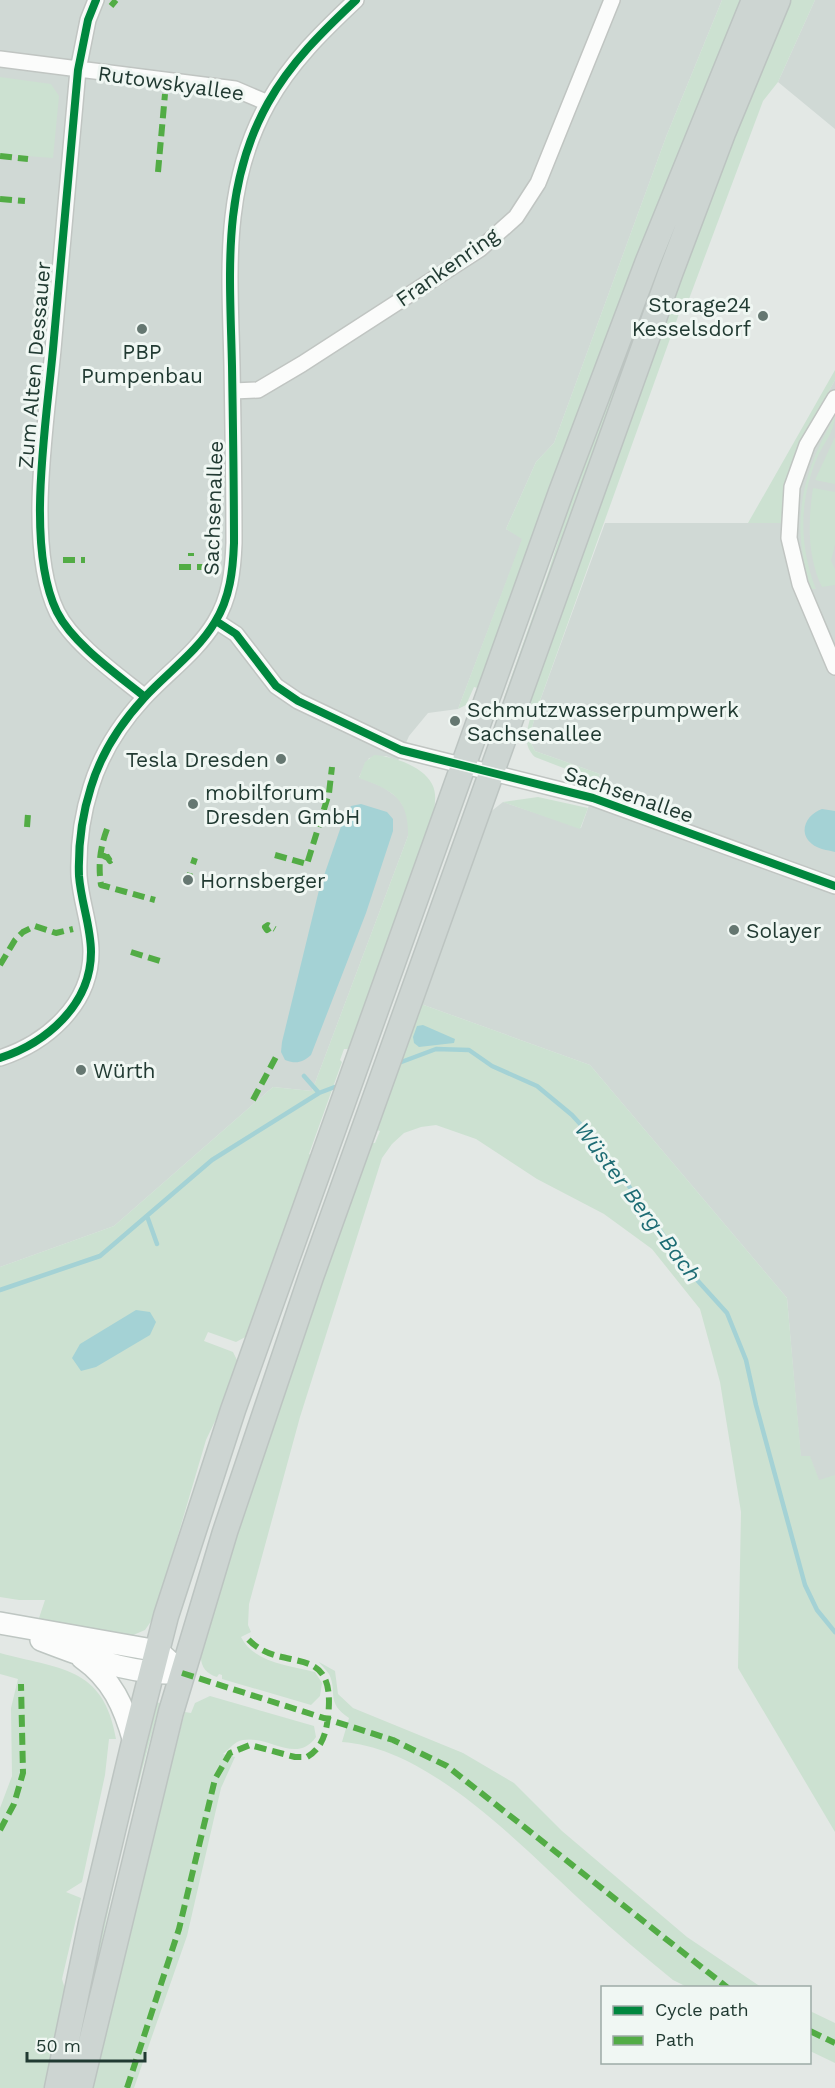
<svg xmlns="http://www.w3.org/2000/svg" width="835" height="2088" viewBox="0 0 835 2088" font-family="'Work Sans',sans-serif">
<style>
.built{fill:#d0d9d5}
.green{fill:#cce1d1}
.water{fill:#a4d2d5}
.lines{fill:none;stroke-linecap:round;stroke-linejoin:round}
.stream{stroke:#a4d2d5;stroke-width:4.5}
.minor-casing{stroke:#c0c5c2;stroke-width:18}
.secondary-casing{stroke:#bec6c2;stroke-width:24}
.primary-casing{stroke:#bcc4c1;stroke-width:27}
.minor{stroke:#fbfcfb;stroke-width:15}
.secondary{stroke:#fbfcfb;stroke-width:21}
.primary{stroke:#cdd5d2;stroke-width:24}
.quiet{stroke:#52ac45;stroke-width:6;stroke-dasharray:12 6;stroke-linecap:butt}
.cycleway-casing{stroke:#f0f7f3;stroke-width:11}
.cycleway{stroke:#00873e;stroke-width:8}
.poi-dot{fill:#657771;stroke:#f0f7f3;stroke-width:2}
.labels{text-anchor:middle;dominant-baseline:central;stroke-width:6;stroke-linejoin:round;paint-order:stroke}
.street-label{font-size:21px;fill:#213a32;stroke:#f0f7f3}
.poi-label{font-size:21px;fill:#213a32;stroke:#f0f7f3;text-anchor:start}
.water-label{font-size:22px;font-style:italic;fill:#1d6c74;stroke:#f0f7f3}
</style>
<rect width="100%" height="100%" fill="#e3e8e5"/>
<path class="built" d="M0,0h722l-56,137 -112,306 -18,19 -30,67 17,9 -65,171 -30,4 -19,23 -11,25 -12,-5 -17,2 -10,19 24,10 15,11 11,17 -1,21 -96,255 -39,-4 -159,139 -114,41z
M815,0h20v129l-57,-47z
M835,380v1169l-34,-88 -14,-163 -197,-233 -169,-61 68,-191 14,-11 78,26 19,-54 -65,-23 -6,-12 8,-30 68,-186h176l4,-35 23,-59z"/>
<path class="green" d="M722,0h22l-263,689 -7,-2 -8,18 -8,4 64,-170 -16,-10 30,-67 18,-19 112,-306z
M788,0h27l-37,82 -15,19 -74,198 -9,12 -143,398 -8,30 6,12 65,23 -3,7 -62,-24c-14,-13 -7,-29 -3,-46l-6,-6 153,-431z
M757,13l-248,687 -5,-2 45,-128 34,-110z
M0,77l51,7 8,12 -6,62 -53,-4z
M835,370v10c-26,48 -48,88 -54,143h-33z
M835,416c0,15 -12,28 -18,42 -18,42 -18,89 -1,131h-5c-21,-67 -10,-114 24,-173z
M835,437v47l-20,-4z
M813,488l22,4v52l-4,17 4,8v16l-13,2c-15,-31 -14,-66 -9,-99z
M374,755c18,1 49,11 58,29 6,11 2,25 0,37l-81,228h-7l-4,11 2,2 -33,92 4,2 -62,178 -15,8 -28,-10 -4,9 29,11 7,14 -1,5 -33,69 -52,177 -9,13 -14,6 -93,-15 7,-21h-26l-19,-3v-330l114,-41 159,-139 39,4 96,-255c1,-38 -16,-46 -49,-58l6,-16z
M538,797l50,11 -8,21 -77,-27z
M421,1004l169,61 197,233 14,158h9l9,24 16,-5v357l-97,-164 3,-156 -21,-130 -20,-73 -48,-60 -48,-35 -67,-35 -61,-40 -40,-14 -15,2 -17,6 -12,11 -10,14 -82,259 -51,187 -1,21 3,7 -10,5c13,26 48,28 74,35l7,11 -2,13 -9,9 -89,-26v-4l-3,-1 -2,3c-11,-3 -17,-11 -16,-23l53,-173 114,-338h7l5,-12 -3,-1z
M0,1653c57,16 104,12 116,86h-7l-4,36 -23,107 -16,10 15,6 -19,81 3,10 -16,99h-49v-280l12,-32 -1,-68 7,-29 -18,-5z
M319,1662l16,9 3,23 15,14 110,45 51,30 48,48 125,106 74,50h-74l-14,-7c-29,-24 -57,-47 -84,-72 -64,-58 -157,-160 -247,-166l7,-24c-24,-16 -11,-26 -20,-44 -3,-4 -7,-8 -10,-12z
M210,1696l104,30 2,11c-21,30 -52,-7 -79,5 -5,3 -10,9 -14,12l12,3 -14,31 -34,148 -53,152h-42l53,-225 40,-151 6,1 4,-10z
M155,1702l5,1 -39,145 -49,240 9,-71z
M810,2011l25,12v40l-25,-12z"/>
<path class="water" d="M361,804l26,8 6,7v12l-27,82 -55,142c-9,8 -15,9 -26,5l-4,-8 1,-10 37,-152 26,-75 6,-9z
M822,809l13,2v41c-8,-2 -17,-3 -23,-8 -15,-12 -5,-30 10,-35z
M423,1025l32,14 -1,4 -35,4 -5,-4 -1,-6 4,-11z
M136,1310l14,2 6,10 -6,13 -54,32 -15,4 -9,-13 8,-14z"/>
<g class="lines">
<path class="stream" d="M396,1064l40,-15 33,1 23,16 45,20 35,29 30,33 86,122 39,43 19,47 10,45 49,180 12,25 18,22
M304,1076l15,17
M147,1216l10,28
M0,1290l100,-34 112,-96 107,-67 21,-8"/>
<g class="minor-casing">
<path id="minor" d="M96,0l-8,20 -10,50c-8,89 -16,178 -24,268 -6,76 -30,206 3,274 16,32 61,63 88,85
M0,59l235,30 33,14
M233,391l25,-1 44,-26 178,-115 36,-32 22,-34 74,-183
M835,398l-28,47 -15,42 -3,51 11,46 35,83
M216,621l20,13 40,52 22,15 103,49 192,48 242,88
M0,1058c46,-15 91,-53 91,-106 0,-25 -10,-50 -12,-76 -1,-30 3,-61 12,-89 10,-33 30,-64 53,-89 24,-26 53,-46 71,-76 15,-24 18,-52 19,-79 0,-59 -1,-118 -2,-177 -2,-92 -11,-179 36,-263 23,-41 54,-71 88,-103"/>
</g>
<g class="secondary-casing">
<path id="secondary" d="M0,1623l158,28 24,22
M41,1640c39,15 83,32 125,33
M82,1658c30,21 42,48 52,84"/>
</g>
<g class="primary-casing">
<path id="primary" d="M57,2088l34,-165 43,-181 32,-126 67,-206 328,-918 87,-231 106,-261
M80,2088l91,-376 54,-180 86,-255 359,-1003 53,-141 55,-133"/>
</g>
<use href="#minor" class="minor"/>
<use href="#secondary" class="secondary"/>
<use href="#primary" class="primary"/>
<path class="quiet" d="M111,6l5,-6
M0,156l28,3
M158,172l7,-78
M0,199l25,2
M191,553v3
M63,560h22
M179,567h25
M27,827l1,-13
M107,829c-7,19 -9,36 -6,56l54,15
M100,854l8,4 3,-2 2,3 -3,2 -2,-3
M275,855l32,9 22,-71 3,-26
M193,864l2,-6
M188,880l2,-7
M270,928l-3,2 -2,-3 3,-2 7,4
M131,952l29,9
M0,965l15,-25 8,-8 12,-6 21,7 17,-4
M253,1100l23,-43
M182,1673l211,67 54,26 281,222
M0,1830l14,-26 9,-31 -2,-89
M810,2031l25,12
M127,2088l52,-159 36,-150 15,-26 20,-8 45,12h12c15,-9 19,-23 21,-40 9,-79 -47,-41 -81,-79"/>
<g class="cycleway-casing">
<path id="cycleway" d="M96,0l-8,20 -10,50c-8,89 -16,178 -24,268 -6,76 -30,206 3,274 16,32 61,63 88,85
M216,621l20,13 40,52 22,15 103,49 192,48 242,88
M0,1058c46,-15 91,-53 91,-106 0,-25 -10,-50 -12,-76 -1,-30 3,-61 12,-89 10,-33 30,-64 53,-89 24,-26 53,-46 71,-76 15,-24 18,-52 19,-79 0,-59 -1,-118 -2,-177 -2,-92 -11,-179 36,-263 23,-41 54,-71 88,-103"/>
</g>
<use href="#cycleway" class="cycleway"/>
</g>
<g class="poi-dot">
<circle cx="763" cy="316" r="6"/>
<circle cx="142" cy="329" r="6"/>
<circle cx="455" cy="721" r="6"/>
<circle cx="281" cy="759" r="6"/>
<circle cx="193" cy="804" r="6"/>
<circle cx="188" cy="880" r="6"/>
<circle cx="734" cy="930" r="6"/>
<circle cx="81" cy="1070" r="6"/>
</g>
<g class="labels">
<g class="street-label">
<text transform="translate(171 83) rotate(8)">Rutowskyallee</text>
<text transform="translate(447 267) rotate(-35)">Frankenring</text>
<text transform="translate(34 365) rotate(-85)">Zum Alten Dessauer</text>
<text transform="translate(213 508) rotate(-88)">Sachsenallee</text>
<text transform="translate(629 794) rotate(19)">Sachsenallee</text>
</g>
<g class="poi-label">
<text x="751" y="304" text-anchor="end">Storage24<tspan x="751" dy="24">Kesselsdorf</tspan></text>
<text x="142" y="351" text-anchor="middle">PBP<tspan x="142" dy="24">Pumpenbau</tspan></text>
<text x="467" y="709">Schmutzwasserpumpwerk<tspan x="467" dy="24">Sachsenallee</tspan></text>
<text x="269" y="759" text-anchor="end">Tesla Dresden</text>
<text x="205" y="792">mobilforum<tspan x="205" dy="24">Dresden GmbH</tspan></text>
<text x="200" y="880">Hornsberger</text>
<text x="746" y="930">Solayer</text>
<text x="93" y="1070">Würth</text>
</g>
<g class="water-label">
<text transform="translate(638 1202) rotate(53)">Wüster Berg-Bach</text>
</g>
</g>
<rect x="601" y="1986" width="210" height="78" fill="#f0f7f3" stroke="#9daba6" stroke-width="1.5"/>
<rect x="613" y="2006" width="30" height="9" fill="#00873e" stroke="#9daba6" stroke-width="1.5"/>
<text x="655" y="2016" font-size="18" fill="#213a32">Cycle path</text>
<rect x="613" y="2036" width="30" height="9" fill="#52ac45" stroke="#9daba6" stroke-width="1.5"/>
<text x="655" y="2046" font-size="18" fill="#213a32">Path</text>
<path d="M27 2052v9h118v-9" fill="none" stroke="#213a32" stroke-width="3"/>
<text x="36" y="2052" font-size="18" fill="#213a32" stroke="#f0f7f3" stroke-width="4.5" paint-order="stroke">50 m</text>
</svg>
